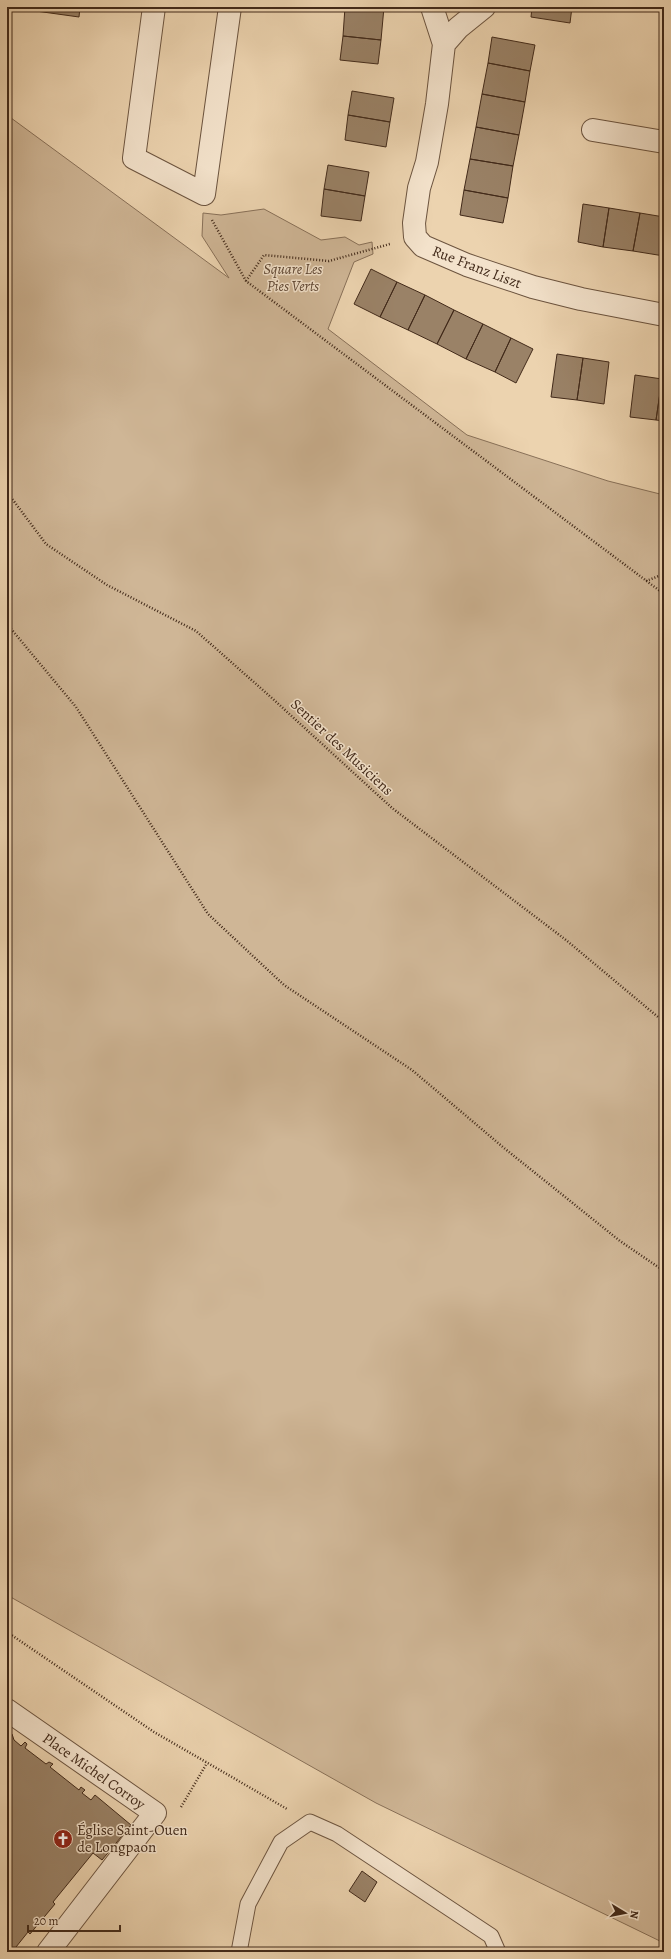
<svg xmlns="http://www.w3.org/2000/svg" width="671" height="1959" viewBox="0 0 671 1959" font-family="Alegreya,serif">
<style>
.green{fill:#cfb696;stroke:#887058}
.building{fill:#9a8267;stroke:#422a1a}
.lines{fill:none;stroke-linecap:round;stroke-linejoin:round}
.service-casing{stroke:#6c543f;stroke-width:17}
.minor-casing{stroke:#6c543f;stroke-width:24}
.path{stroke:#422a1a;stroke-width:2.5;stroke-dasharray:1 2;stroke-linecap:butt}
.service{stroke:#f3e2cb;stroke-width:15}
.minor{stroke:#f3e2cb;stroke-width:22}
.labels{text-anchor:middle;dominant-baseline:central;stroke-width:3;stroke-linejoin:round;paint-order:stroke}
.street-label{font-size:15px;fill:#422a1a;stroke:#f3e2cb}
.park-label{font-size:15px;font-style:italic;fill:#5e4633;stroke:#f3e2cb}
.poi-label{font-size:15px;fill:#422a1a;stroke:#f3e2cb;text-anchor:start}
</style>
<rect width="100%" height="100%" fill="#ecd3af"/>
<filter id="stains"><feTurbulence type="fractalNoise" baseFrequency=".005" numOctaves="4"/><feColorMatrix values="0 0 0 0 .2 0 0 0 0 .09 0 0 0 0 .02 0 0 0 .5 -.17"/></filter>
<radialGradient id="worn" r=".72"><stop offset=".6" stop-color="#630" stop-opacity="0"/><stop offset="1" stop-color="#630" stop-opacity=".3"/></radialGradient>
<path class="green" d="M7,115l222,163 -27,-42 1,-23 18,2 43,-6 57,31 24,-3 14,8 13,-3 1,12 -19,8 -26,67 139,106 141,46 56,14v1448l-288,-140 -369,-208z"/>
<path class="building" d="M7,7h73l-1,10z
M345,7h39l-3,33 -38,-4z
M532,7h40l-2,16 -39,-6z
M343,36l38,4 -3,24 -38,-4z
M492,37l43,8 -5,26 -42,-8z
M488,63l42,8 -5,31 -43,-8z
M352,91l42,7 -4,24 -42,-7z
M482,94l43,8 -6,33 -43,-8z
M348,115l42,7 -4,25 -41,-7z
M476,127l43,8 -6,31 -43,-7z
M470,159l43,7 -5,32 -44,-8z
M328,165l41,7 -4,24 -41,-7z
M324,189l41,7 -4,25 -40,-5z
M464,190l44,8 -5,25 -43,-8z
M583,204l26,4 -6,39 -25,-5z
M609,208l31,5 -7,38 -30,-4z
M640,213l24,4v39l-31,-5z
M371,269l26,13 -17,35 -26,-13z
M397,282l28,13 -17,35 -28,-13z
M425,295l29,15 -17,34 -29,-14z
M454,310l29,14 -17,35 -29,-15z
M483,324l28,14 -16,34 -29,-13z
M511,338l22,11 -17,34 -21,-11z
M557,354l26,4 -6,42 -26,-3z
M583,358l26,4 -5,42 -27,-4z
M635,375l27,4 -6,41 -26,-3z
M662,379h2v42l-8,-1z
M7,1733l5,1 2,6 7,6 4,-4 2,2 -2,4 21,16 3,-2 4,2 -3,3 29,23 2,-3 4,3 -3,3 9,7 4,-5 36,30 -29,35 -9,-7 -40,49 2,2 -25,30 -2,-2 -16,20h-5z
M362,1871l15,11 -12,20 -16,-11z"/>
<g class="lines">
<g class="service-casing">
<path id="service" d="M239,1952l9,-48 33,-62 29,-20 27,12 154,102 7,16"/>
</g>
<g class="minor-casing">
<path id="minor" d="M154,7l-20,151 70,36 26,-187
M432,7l12,37 -7,60 -10,58 -8,26 -5,35 1,14 8,9 44,19 66,22 48,12 83,16
M444,44l14,-16 26,-21
M593,130l71,12
M7,1710l148,103 -107,139"/>
</g>
<path class="path" d="M212,220l34,61 418,313
M246,281l18,-26 65,6 61,-17
M7,492l39,52 61,41 89,46 77,68 119,109 174,132 98,82
M646,581l18,-7
M7,624l69,83 132,207 76,71 128,85 92,78 116,93 44,30
M7,1632l147,100 133,77
M181,1807l26,-44"/>
<use href="#service" class="service"/>
<use href="#minor" class="minor"/>
</g>
<defs>
<g id="church-disc" transform="scale(1)"><circle r="9.5" fill="#8f2418" stroke="#f3e2cb"/><path d="M-1.2-6h2.4v3.5h3.3v2.4h-3.3V6h-2.4V-.1h-3.3v-2.4h3.3Z" fill="#fff"/></g>
</defs>
<g fill-rule="evenodd">
<use href="#church-disc" x="63" y="1839"/>
</g>
<g class="labels">
<g class="street-label">
<text transform="translate(477 267) rotate(21)">Rue Franz Liszt</text>
<text transform="translate(342 747) rotate(43)">Sentier des Musiciens</text>
<text transform="translate(94 1771) rotate(35)">Place Michel Corroy</text>
</g>
<g class="park-label">
<text x="293" y="269">Square Les<tspan x="293" dy="17">Pies Verts</tspan></text>
</g>
<g class="poi-label">
<text x="77" y="1830">Église Saint-Ouen<tspan x="77" dy="17">de Longpaon</tspan></text>
</g>
</g>
<rect width="671" height="1959" fill="none" stroke="#ecd3af" stroke-width="24"/>
<rect x="8" y="8" width="655" height="1943" fill="none" stroke="#422a1a" stroke-width="2"/>
<rect x="12" y="12" width="647" height="1935" fill="none" stroke="#422a1a"/>
<g transform="translate(625 1913) rotate(100)" stroke="#f3e2cb" stroke-width="3" paint-order="stroke">
<path d="M0-3L7 15L0 10L-7 15Z" fill="#422a1a"/>
<text y="-6" font-size="11" font-weight="bold" text-anchor="middle" fill="#422a1a">N</text>
</g>
<path d="M28 1925v6h92v-6" fill="none" stroke="#422a1a" stroke-width="2"/>
<text x="34" y="1925" font-size="12" fill="#422a1a" stroke="#f3e2cb" stroke-width="3" paint-order="stroke">20 m</text>
<rect width="100%" height="100%" filter="url(#stains)"/>
<rect width="100%" height="100%" fill="url(#worn)"/>
</svg>
